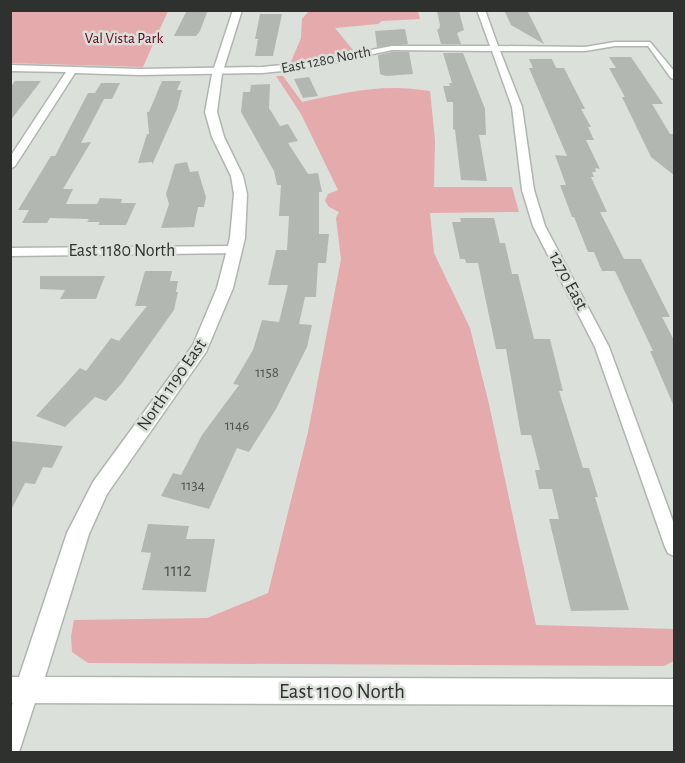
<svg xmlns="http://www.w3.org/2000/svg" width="685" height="763" viewBox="0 0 685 763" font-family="'Alegreya Sans',sans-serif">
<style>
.green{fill:#e4aaac}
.building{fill:#b3b7b2}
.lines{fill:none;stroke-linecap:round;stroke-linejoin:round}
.minor-casing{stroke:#b1b5b1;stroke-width:3}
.tertiary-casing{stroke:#b1b5b1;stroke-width:3}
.minor{fill:#fff;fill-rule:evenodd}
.tertiary{fill:#fff;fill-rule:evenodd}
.labels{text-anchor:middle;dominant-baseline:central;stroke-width:5;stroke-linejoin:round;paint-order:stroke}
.far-park-label{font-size:15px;fill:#620018;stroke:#dce0db}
.far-street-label{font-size:15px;fill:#2f312f;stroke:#dce0db}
.number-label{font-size:15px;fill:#505250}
.street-label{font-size:18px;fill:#2f312f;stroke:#dce0db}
.near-number-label{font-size:18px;fill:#505250}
.near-street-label{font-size:21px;fill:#2f312f;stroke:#dce0db}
</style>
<rect width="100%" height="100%" fill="#dce0db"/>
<path class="green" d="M13,11v-1l155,1 -25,56 -132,-4v-49z
M309,11h109l2,8 -38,2 -4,3 -43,4 18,22 -63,14 11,-26 1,-19z
M276,76h7l19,26c46,-10 80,-19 128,-11l5,49 -1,47h78l7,25 -89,1 4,40 36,75 19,76 47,221 138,4v32l-10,5 -576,-3 -16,-11 -1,-16 3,-16 133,-2 61,-25 40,-161 33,-173 -5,-41 3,-6 -10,-5 -4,-6 3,-7 10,-4 -37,-76z"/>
<path class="building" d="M187,10h21l-8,21 -4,5h-22z
M504,10h23l17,34 -33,-19z
M437,11h22l5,19 -7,3 4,11h-20l-4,-15h2l1,-4z
M260,14h22l-9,42h-18l3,-17h-3z
M405,29l3,15 -31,3 -2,-16z
M392,52h17l4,22 -27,2 -6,-2 -2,-19z
M443,53h20l22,56 1,26h-7l8,46 -26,-1 -6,-50 -2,-1v-27h-6l-4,-16h7l-1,-3h3z
M609,57h22l32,47h-11l18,30h5v42l-24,-19 -29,-60h3l-16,-29h7z
M529,59h23l4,9h8l21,41h-4l10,18h-3l6,13h-8l14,29 -5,-1 1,4h-4l2,5h-3l16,35h-7l24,47h17l29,58h-8l13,25v67l-25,-58h3l-38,-80h-13l-8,-19h-6l-14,-35h-2l-12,-32h6l-11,-30 12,1 -38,-88h4z
M309,77l9,19 -15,2 -9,-19z
M15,81h26l-31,40v-33z
M162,81h19l-4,9h5l-5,19 -25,56v-3l-14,1 9,-29h2l-2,-22h2z
M101,83h19l-8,16h-8l-23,44 10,-1 -28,47h10l-7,15h31l3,-6 22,1 -1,4h15l-10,22h-28l2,-3h-13l2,-3 -39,-1 -3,5h-25l7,-13h-11l33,-54h4l33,-63h7z
M270,84l-1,24 11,18 8,-2 10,17 -10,2 20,31 10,-1 4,19h-3v42h10l-3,29h-8l-2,34h-11l-6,27 13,1 -5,22 -31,62 -27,43 -12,-4 -28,61 -48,-13 12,-23 8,2 21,-40 37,-50 -6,-1 20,-34 9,-30 17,2 9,-37h-20l8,-35h11l2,-34h-10l2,-31h-4l-3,-14 -33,-59 2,-20h7l1,-7z
M187,162l3,10 8,-1 8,26 -2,10h-6l-4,20 -33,1 8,-24 -3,-10 9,-30z
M460,218h34l6,25h5l7,31h6l16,65h16l13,52h-4l24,77h6l9,29h-3l34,113 -58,1 -22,-92h10l-7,-30h-13l-4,-19h5l-9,-35h-10l-15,-86h-10l-18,-86h-12l-1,-4h-5l-8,-37h9z
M145,271h27l-2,10h8l-2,11h2l-4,18 -52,73 -16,18 -11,-4 -30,30 -29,-11 44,-48 6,3 25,-33 8,3 28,-35h-12z
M40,276h65l-9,23h-36l5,-9 -25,-1z
M10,441l53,5 -11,22 -9,-1 -8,17 -10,-1 -15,29z
M148,524l41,2 -3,13h29l-9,53 -64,-2 9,-37 -10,-1z"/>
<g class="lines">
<g class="minor-casing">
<path id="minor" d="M477,10h8l13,36 87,1 30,-5h35l24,29v8l-3,-1 -23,-32h-33l-30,5h-85l22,56 12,83 11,36 64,121 65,177v32l-6,-3 -3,-6 -70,-200 -62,-121 -11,-36 -10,-83 -20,-56 -100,-1 -89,19 -41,4 -122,2 -65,-2 -60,93 -5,3v-12l56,-85 -56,-1v-6l130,4 122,-2 41,-4 89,-17h98z
M234,246l6,4 -2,3 -228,3v-8z
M28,679l8,3 3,8 -20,62h-9v-41l10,-29z"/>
</g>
<g class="tertiary-casing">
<path id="tertiary" d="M233,10h9l-20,64 -5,38 7,25 19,39 4,18 -2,44 -12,50 -27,64 -99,142 -18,40 -44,143 629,2v26l-664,-2v-26h9l48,-144 26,-51 100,-137 24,-57 13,-50 4,-44 -3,-18 -19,-39 -7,-25 7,-38z"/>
</g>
<use href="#minor" class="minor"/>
<use href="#tertiary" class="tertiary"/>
</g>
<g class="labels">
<g class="far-park-label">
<text x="124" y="38">Val Vista Park</text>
</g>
<g class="far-street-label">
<text transform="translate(326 60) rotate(-11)">East 1280 North</text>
</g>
<g class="number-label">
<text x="267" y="372">1158</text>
<text x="237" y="425">1146</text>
<text x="193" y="485">1134</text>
</g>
<g class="street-label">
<text x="122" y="251">East 1180 North</text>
<text transform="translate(568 281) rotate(62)">1270 East</text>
<text transform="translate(172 385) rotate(-55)">North 1190 East</text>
</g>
<g class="near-number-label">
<text x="178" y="571">1112</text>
</g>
<g class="near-street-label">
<text x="342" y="691">East 1100 North</text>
</g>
</g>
<rect width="685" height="763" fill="none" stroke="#2f312f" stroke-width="24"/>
</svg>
